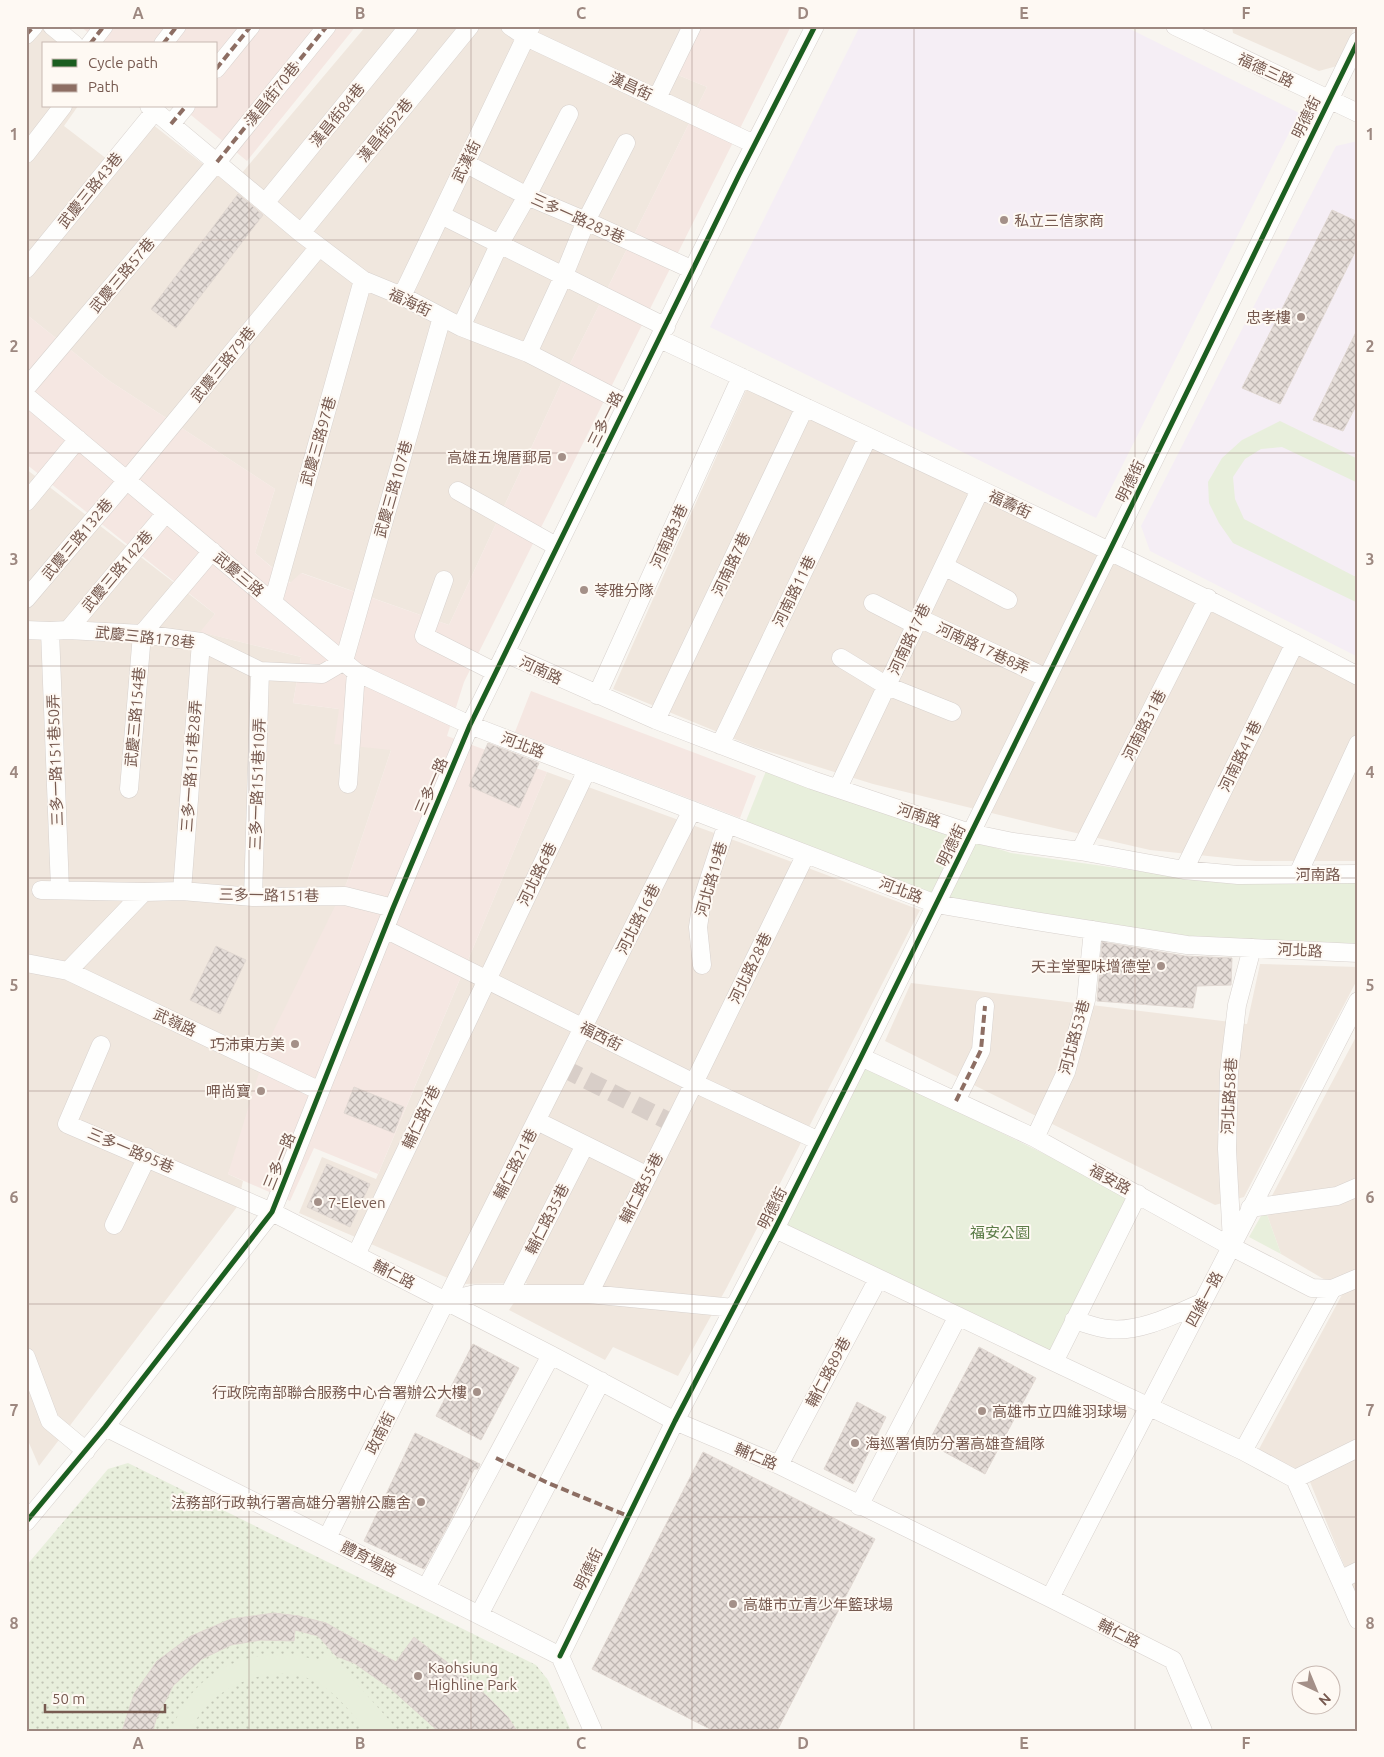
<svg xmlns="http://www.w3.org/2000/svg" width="1384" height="1757" viewBox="0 0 1384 1757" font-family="Ubuntu,'Noto Sans TC',sans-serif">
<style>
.residential{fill:#f0e7de}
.commercial{fill:#f5e7e2}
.education{fill:#f5eef5}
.grass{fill:url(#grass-dots)}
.park{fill:#e8efdc}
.building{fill:url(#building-cross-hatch);stroke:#e1d8d2}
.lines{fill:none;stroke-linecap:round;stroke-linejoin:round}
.minor-tunnel{stroke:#d8cec8;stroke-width:18;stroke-dasharray:18 9;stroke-linecap:butt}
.minor-casing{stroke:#d8d2ce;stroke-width:19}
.minor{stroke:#fefefd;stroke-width:18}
.quiet{stroke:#8d6e63;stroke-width:4;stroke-dasharray:8 4;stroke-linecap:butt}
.cycleway-casing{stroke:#fef9f3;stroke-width:8}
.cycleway{stroke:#1b5e20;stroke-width:5}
.grid{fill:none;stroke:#9d8880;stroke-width:1;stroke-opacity:0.55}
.poi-dot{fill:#a49088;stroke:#fef9f3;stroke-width:2}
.labels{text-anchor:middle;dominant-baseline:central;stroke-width:4;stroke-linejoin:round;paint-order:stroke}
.street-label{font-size:15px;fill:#775a50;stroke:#fef9f3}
.poi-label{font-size:15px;fill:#775a50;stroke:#fef9f3;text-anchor:start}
.park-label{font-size:15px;fill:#5c7c48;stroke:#fef9f3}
.neatline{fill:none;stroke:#9d8880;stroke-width:2}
.grid-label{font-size:16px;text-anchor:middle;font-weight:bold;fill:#9d8880}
</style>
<defs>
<pattern id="grass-dots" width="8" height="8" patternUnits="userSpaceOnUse" patternTransform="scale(1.25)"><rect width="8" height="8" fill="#e8efdc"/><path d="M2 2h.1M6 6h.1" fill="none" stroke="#c1c5b5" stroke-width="1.8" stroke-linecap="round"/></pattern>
<pattern id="building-cross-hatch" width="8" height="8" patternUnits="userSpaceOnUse" patternTransform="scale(1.25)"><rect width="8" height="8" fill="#e5ddd8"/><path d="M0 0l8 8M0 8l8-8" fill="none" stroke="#beb6b2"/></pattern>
</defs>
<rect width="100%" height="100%" fill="#f8f5f0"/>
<path class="residential" d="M26,26h16l21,18h-19v62h34l-14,20 52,40 36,-42 79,62 135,-160h336l-24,49 29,12 -136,275 -122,263 -147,-52 -11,10 -36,-30 20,-64 -167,-109 -82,-66z
M1232,26h123l-18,40 -18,5 -86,-38z
M747,388l222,105 203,99 186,93v176h-102l-106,-11 -122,-28 -155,-38 -119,-37 -141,-58z
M26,469l189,145 -14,18 100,25 -8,46 46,6 52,41 -44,132 -119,292 15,7 -6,26 -198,259 -13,-30z
M547,772l192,70 181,68 -193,377 -49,89 -65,-29 -8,13 -96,-50 18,-27 -66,1 -108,-48 -54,-23 23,-56 54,22z
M1260,964l98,3v11l-114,219 -29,8 -330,-164 26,-58 336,41z
M1358,1033v566l-48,-117 -51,-33 85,-158 -63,-37 -16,-45z"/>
<path class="commercial" d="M80,26h276l-109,135 -67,-55h36v-62h-114z
M702,26h89l-327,656 -17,54 100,36 -169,402 -64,-26 -24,53 -62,-27 41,-134 78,-158 44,-132 -57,-6 5,-35 -46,-6 8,-46 -101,-25 15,-18 -189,-150v-150l82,66 167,109 -20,64 35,30 11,-10 148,52 122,-263 136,-275 -29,-12z
M531,691l225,85 -16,42 -225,-86z"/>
<path class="education" d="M860,26h264l175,87 -203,405 -386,-191z
M1358,141v516l-208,-106 -9,-25 195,-380z"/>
<path class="grass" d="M128,1463l408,202 12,15 23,51h-545v-165l82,-97z"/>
<path class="park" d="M1280,421l78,38v24l-76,-36 -21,2 -16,10 -12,18 2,22 9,20 110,57h4v27l-125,-60 -14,-20 -10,-20 -1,-21 14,-24 20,-18z
M766,771l49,18 196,64 213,30 134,-2v64l-167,-7 -247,-40 -200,-72z
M865,1066l265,130 -80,160 -264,-130z
M1265,1209l16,45 -32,-17z
M329,1653l70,78h-32c-16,-18 -34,-43 -57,-52 -42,-17 -103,9 -119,52h-19c16,-54 68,-82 123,-76 8,1 17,4 26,6z"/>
<path class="building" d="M238,194l25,21 -87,113 -25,-19z
M1332,210l26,12v24l-78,158 -38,-16z
M1358,328v74l-15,29 -30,-11z
M488,743l51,20 -20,45 -50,-22z
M1102,942l83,14 47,2 -1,27 -34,1 -4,22 -96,-7z
M216,946l30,14 -26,54 -30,-14z
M354,1087l50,20 -10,26 -50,-20z
M327,1164l43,20 -20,43 -43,-20z
M473,1344l46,24 -38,72 -45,-24z
M979,1347l57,31 -51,96 -57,-31z
M857,1402l29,15 -33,67 -29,-15z
M415,1433l65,31 -2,5h-4l-26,56 -24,44 -60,-28z
M703,1452l172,87 -98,192h-63l-122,-62z
M274,1613l25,3 27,7 70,39 18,-25 38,29 35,30 21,21 9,14h-79l-48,-43 -36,-25 -18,-7 -18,-20 -23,-6 -1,11 -33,-1 -30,5 -29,14 -29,27 -17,33 -3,12h-31l12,-37 23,-33 34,-25 40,-17z"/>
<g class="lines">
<path class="minor-tunnel" d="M563,1068l111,56"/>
<g class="minor-casing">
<path id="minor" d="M52,26l22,18
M510,26l16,11 228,107
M1175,26l183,87
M26,35l8,-9
M90,44l14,-18
M163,44l14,-18
M216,69l35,-43
M657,98l35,-72
M149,106l152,127 62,47 39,16 59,31 67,26 99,51
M171,124l15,-18
M26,154l37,-48
M465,163l62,33 59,25 107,49
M265,203l144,-177
M441,215l225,112
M301,233l169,-207
M26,269l129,-158
M402,296l129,-270
M461,327l38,-82 28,-49 42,-82
M660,339c233,110 469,217 698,337
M528,353l36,-78 22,-54 40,-78
M26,388l191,-226 110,-136
M26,396l330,276 114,53 466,179 99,17 152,24 171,8
M458,491l98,55
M26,502l52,-63
M944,566l64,34
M444,580l-20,56 71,36
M26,599l101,-119 192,-233
M273,602l90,-322
M873,603l43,22
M919,618l128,60
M26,630l24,1 18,-1 74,4 59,8 59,29 62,3 22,-13 98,-344
M68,630l98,-117
M50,631l10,258
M505,653l151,67 156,60 158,53 43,9 67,9 104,19 54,5 120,-1
M841,658l46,28 65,26
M597,695l144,-318
M656,720l149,-313
M720,745l148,-308
M348,784l8,-112
M838,788l142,-298
M129,789l13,-155 70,-83
M1080,851l128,-253
M1184,870l111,-227
M1298,874l60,-130
M41,890l103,2 38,-1 71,6 92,-1 48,12
M182,891l19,-249
M253,897l7,-226
M385,929l309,154 125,58
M26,963l42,8 252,120
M702,965l-4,-38 4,-26 25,-77
M68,971l76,-79
M101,1045l-34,79 205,88 279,143 124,66 104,44 271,133 123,62 30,71
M861,1057l174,81 197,109 80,41 20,1 26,-11
M956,1101l25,-51 4,-44
M537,1121l111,55
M1035,1138l31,-66 20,-72 7,-70
M1250,1208l87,-12 21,-9
M114,1225l33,-68
M775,1229l279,133 189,89 52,28 63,141
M1232,1242l-5,-93 2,-77 8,-67 15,-57
M356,1255l231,-485
M509,1294l76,-149
M589,1294l105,-211 112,-229
M446,1301l29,-7h114l145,14
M1074,1320c11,3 23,8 34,9 31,4 66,-14 93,-26
M26,1357l24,64 36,30
M1054,1362l84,-168
M105,1427l222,111 233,118 33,75
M1243,1451l89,-162
M779,1465l99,-186
M1295,1479l63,-31
M859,1506l99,-190
M26,1522l79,-95 167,-215 121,-304 77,-183 269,-550 76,-149
M327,1538l365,-728
M1340,1580l18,-9
M426,1588l125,-233
M1050,1598l308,-597
M479,1615l122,-234
M560,1656l115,-235 100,-192 86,-172 249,-507 248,-509"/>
</g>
<use href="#minor" class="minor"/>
<path class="quiet" d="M26,35l8,-9
M90,44l14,-18
M163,44l14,-18
M216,69l35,-43
M171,124l15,-18
M217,162l110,-136
M956,1101l25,-51 4,-44
M496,1458l52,25 80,33"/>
<g class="cycleway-casing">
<path id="cycleway" d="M26,1522l79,-95 167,-215 121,-304 77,-183 269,-550 76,-149
M560,1656l115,-235 100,-192 86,-172 249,-507 248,-509"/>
</g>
<use href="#cycleway" class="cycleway"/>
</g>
<path class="grid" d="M249,26v1705M471,26v1705M692,26v1705M914,26v1705M1135,26v1705M26,240h1332M26,453h1332M26,666h1332M26,878h1332M26,1091h1332M26,1304h1332M26,1517h1332"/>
<g class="poi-dot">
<circle cx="1004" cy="220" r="5"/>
<circle cx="1301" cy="317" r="5"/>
<circle cx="562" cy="457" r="5"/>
<circle cx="584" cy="590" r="5"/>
<circle cx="1161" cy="966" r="5"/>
<circle cx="295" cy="1044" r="5"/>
<circle cx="261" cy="1091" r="5"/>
<circle cx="318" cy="1202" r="5"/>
<circle cx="477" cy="1392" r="5"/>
<circle cx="982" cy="1411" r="5"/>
<circle cx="855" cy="1443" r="5"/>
<circle cx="421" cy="1502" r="5"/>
<circle cx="733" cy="1604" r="5"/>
<circle cx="418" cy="1676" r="5"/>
</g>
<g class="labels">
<g class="street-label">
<text transform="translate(1266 70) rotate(25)">福德三路</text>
<text transform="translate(631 86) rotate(25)">漢昌街</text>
<text transform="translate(272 94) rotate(-51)">漢昌街70巷</text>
<text transform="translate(337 115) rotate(-51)">漢昌街84巷</text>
<text transform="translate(1306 117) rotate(-64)">明德街</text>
<text transform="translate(385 130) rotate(-51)">漢昌街92巷</text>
<text transform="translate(466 161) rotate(-64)">武漢街</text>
<text transform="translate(90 190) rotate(-51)">武慶三路43巷</text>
<text transform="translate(578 218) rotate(24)">三多一路283巷</text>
<text transform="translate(122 275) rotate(-50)">武慶三路57巷</text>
<text transform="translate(410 302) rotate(25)">福海街</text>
<text transform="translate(223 364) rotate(-51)">武慶三路79巷</text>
<text transform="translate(605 419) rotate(-64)">三多一路</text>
<text transform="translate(318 441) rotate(-74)">武慶三路97巷</text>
<text transform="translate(1130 481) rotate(-64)">明德街</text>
<text transform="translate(393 489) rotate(-74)">武慶三路107巷</text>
<text transform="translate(1010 504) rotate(25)">福壽街</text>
<text transform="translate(669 536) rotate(-66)">河南路3巷</text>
<text transform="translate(77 539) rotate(-50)">武慶三路132巷</text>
<text transform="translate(731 564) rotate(-65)">河南路7巷</text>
<text transform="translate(117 571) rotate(-50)">武慶三路142巷</text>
<text transform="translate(239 574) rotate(40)">武慶三路</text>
<text transform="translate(794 591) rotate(-64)">河南路11巷</text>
<text transform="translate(145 637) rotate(6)">武慶三路178巷</text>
<text transform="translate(909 639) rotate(-65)">河南路17巷</text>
<text transform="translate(983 648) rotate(25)">河南路17巷8弄</text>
<text transform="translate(541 670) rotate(25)">河南路</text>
<text transform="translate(135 717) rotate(-85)">武慶三路154巷</text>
<text transform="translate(1144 725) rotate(-63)">河南路31巷</text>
<text transform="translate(523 745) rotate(21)">河北路</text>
<text transform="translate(1240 756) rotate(-64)">河南路41巷</text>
<text transform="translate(55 760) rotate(-92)">三多一路151巷50弄</text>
<text transform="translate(191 766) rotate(-86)">三多一路151巷28弄</text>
<text transform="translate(257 784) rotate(-88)">三多一路151巷10弄</text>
<text transform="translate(431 786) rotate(-67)">三多一路</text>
<text transform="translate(919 815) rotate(19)">河南路</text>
<text transform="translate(951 845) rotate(-64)">明德街</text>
<text transform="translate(537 874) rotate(-64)">河北路6巷</text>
<text x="1318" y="874">河南路</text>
<text transform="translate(711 879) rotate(-74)">河北路19巷</text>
<text transform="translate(901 890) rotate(21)">河北路</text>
<text transform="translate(269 895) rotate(1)">三多一路151巷</text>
<text transform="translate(638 919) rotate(-63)">河北路16巷</text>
<text transform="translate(1300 950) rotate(3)">河北路</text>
<text transform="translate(750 968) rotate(-64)">河北路28巷</text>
<text transform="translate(175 1022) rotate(25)">武嶺路</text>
<text transform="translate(601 1036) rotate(27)">福西街</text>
<text transform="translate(1074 1037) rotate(-75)">河北路53巷</text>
<text transform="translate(1229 1096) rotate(-87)">河北路58巷</text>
<text transform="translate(421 1117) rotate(-65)">輔仁路7巷</text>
<text transform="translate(131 1150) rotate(23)">三多一路95巷</text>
<text transform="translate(279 1161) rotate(-68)">三多一路</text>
<text transform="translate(515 1164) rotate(-63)">輔仁路21巷</text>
<text transform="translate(1110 1179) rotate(29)">福安路</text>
<text transform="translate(641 1188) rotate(-63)">輔仁路55巷</text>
<text transform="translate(772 1208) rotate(-63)">明德街</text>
<text transform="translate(547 1219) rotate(-63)">輔仁路35巷</text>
<text transform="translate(394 1274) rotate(27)">輔仁路</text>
<text transform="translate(1204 1299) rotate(-62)">四維一路</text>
<text transform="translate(828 1372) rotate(-62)">輔仁路89巷</text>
<text transform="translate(380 1433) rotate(-63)">政南街</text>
<text transform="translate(756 1456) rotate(23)">輔仁路</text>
<text transform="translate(369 1559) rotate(27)">體育場路</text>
<text transform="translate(588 1569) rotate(-64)">明德街</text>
<text transform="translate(1119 1633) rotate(27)">輔仁路</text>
</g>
<g class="poi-label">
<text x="1014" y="220">私立三信家商</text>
<text x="1291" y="317" text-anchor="end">忠孝樓</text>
<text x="552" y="457" text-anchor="end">高雄五塊厝郵局</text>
<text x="594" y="590">苓雅分隊</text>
<text x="1151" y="966" text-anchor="end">天主堂聖味增德堂</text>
<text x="285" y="1044" text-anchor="end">巧沛東方美</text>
<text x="251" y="1091" text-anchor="end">呷尚寶</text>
<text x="328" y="1202">7-Eleven</text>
<text x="467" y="1392" text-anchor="end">行政院南部聯合服務中心合署辦公大樓</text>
<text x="992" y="1411">高雄市立四維羽球場</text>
<text x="865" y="1443">海巡署偵防分署高雄查緝隊</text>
<text x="411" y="1502" text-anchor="end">法務部行政執行署高雄分署辦公廳舍</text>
<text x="743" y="1604">高雄市立青少年籃球場</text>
<text x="428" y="1667">Kaohsiung<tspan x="428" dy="17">Highline Park</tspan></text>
</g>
<g class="park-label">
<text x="1000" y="1232">福安公園</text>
</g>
</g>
<rect width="1384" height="1757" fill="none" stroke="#fef9f3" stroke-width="55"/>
<rect x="42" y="42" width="175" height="65" fill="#fef9f3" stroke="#c8b9b2"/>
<rect x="52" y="59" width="25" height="8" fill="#1b5e20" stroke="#c8b9b2"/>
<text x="88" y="68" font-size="15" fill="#775a50">Cycle path</text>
<rect x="52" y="84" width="25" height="8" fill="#8d6e63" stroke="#c8b9b2"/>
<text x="88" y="92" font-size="15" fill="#775a50">Path</text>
<g transform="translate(1316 1690) rotate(136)"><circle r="24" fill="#fef9f3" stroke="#c8b9b2"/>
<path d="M0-4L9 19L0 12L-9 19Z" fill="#a49088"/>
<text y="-8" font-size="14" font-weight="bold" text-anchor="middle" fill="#775a50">N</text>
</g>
<path d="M45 1704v8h120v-8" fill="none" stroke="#775a50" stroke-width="2.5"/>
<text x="52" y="1704" font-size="15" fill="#775a50" stroke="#fef9f3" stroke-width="4" paint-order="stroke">50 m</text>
<rect x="28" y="28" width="1328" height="1702" class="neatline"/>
<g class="grid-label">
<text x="138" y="19">A</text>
<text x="360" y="19">B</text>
<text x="581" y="19">C</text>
<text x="803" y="19">D</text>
<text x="1024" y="19">E</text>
<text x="1246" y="19">F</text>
<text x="14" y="140">1</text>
<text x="1370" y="140">1</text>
<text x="14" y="352">2</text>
<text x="1370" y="352">2</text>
<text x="14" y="565">3</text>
<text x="1370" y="565">3</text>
<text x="14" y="778">4</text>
<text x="1370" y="778">4</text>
<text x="14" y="991">5</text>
<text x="1370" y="991">5</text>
<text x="14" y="1203">6</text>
<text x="1370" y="1203">6</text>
<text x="14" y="1416">7</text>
<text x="1370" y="1416">7</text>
<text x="14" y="1629">8</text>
<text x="1370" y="1629">8</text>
<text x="138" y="1749">A</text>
<text x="360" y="1749">B</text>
<text x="581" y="1749">C</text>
<text x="803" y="1749">D</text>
<text x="1024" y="1749">E</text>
<text x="1246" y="1749">F</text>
</g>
</svg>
